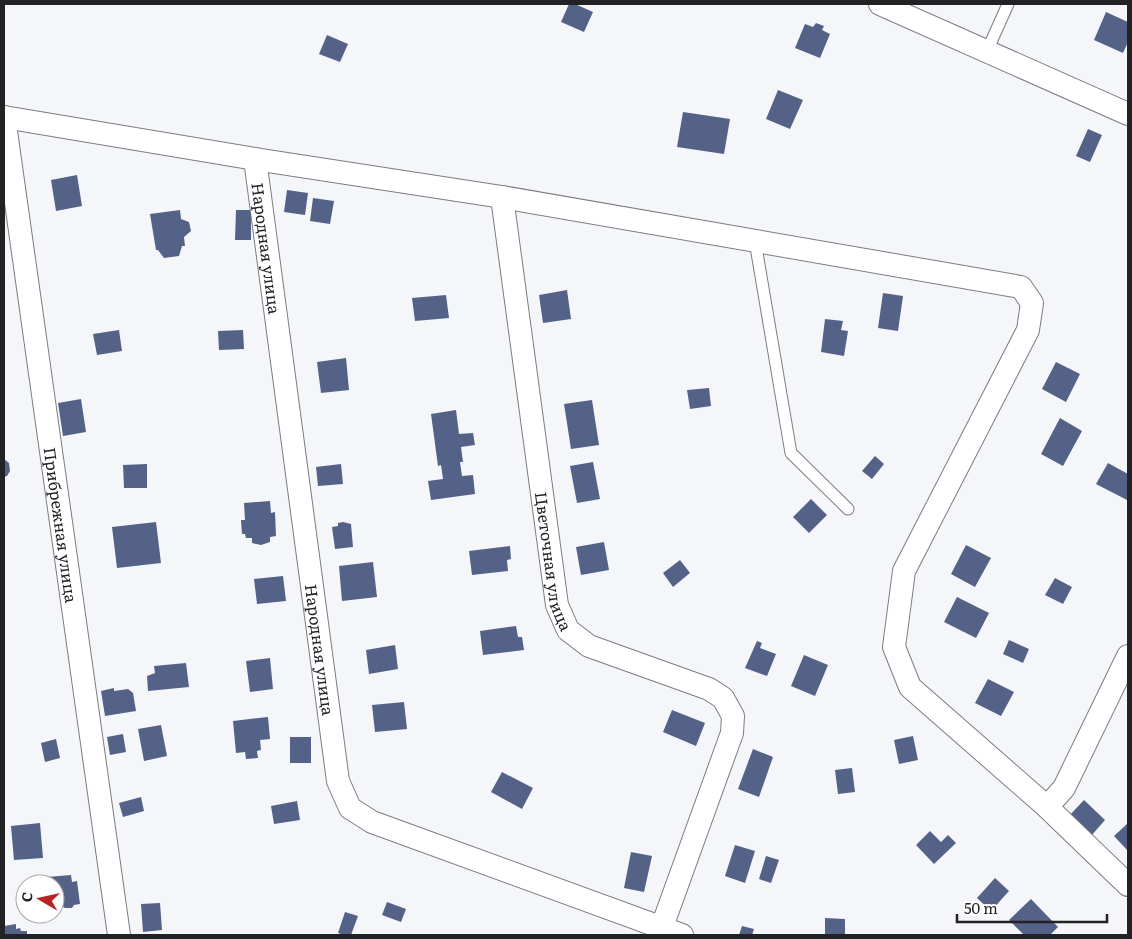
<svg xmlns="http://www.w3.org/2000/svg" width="1132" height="939" viewBox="0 0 1132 939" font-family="Literata,serif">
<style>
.building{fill:#546288}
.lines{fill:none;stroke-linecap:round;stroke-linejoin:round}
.lane-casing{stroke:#7b7c7f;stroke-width:13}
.street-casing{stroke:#7b7c7f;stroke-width:24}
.lane{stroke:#fff;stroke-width:11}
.street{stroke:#fff;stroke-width:22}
.labels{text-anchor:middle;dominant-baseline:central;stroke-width:5;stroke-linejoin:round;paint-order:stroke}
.street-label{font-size:16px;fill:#222224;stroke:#fff}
</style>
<rect width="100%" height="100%" fill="#f5f6fa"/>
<path class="building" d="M569,4h6l18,8 -9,20 -23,-10z
M1106,12l22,10v20l-5,11 -29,-13z
M816,23l8,3 -2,4 8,4 -10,24 -25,-10 10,-24 8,3z
M327,35l21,9 -8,18 -21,-8z
M778,90l25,10 -13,29 -24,-10z
M683,112l47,7 -6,35 -47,-7z
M1088,129l14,6 -12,27 -14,-6z
M77,175l5,31 -26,5 -5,-31z
M287,190l21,3 -3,22 -21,-3z
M313,198l21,3 -4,23 -20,-3z
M180,210l1,9 8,3 2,9 -7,6 1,9h-3l-3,10 -15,2 -6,-8h-2l-6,-36z
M236,210h15v30h-16z
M567,290l4,29 -28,4 -4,-28z
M883,293l20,3 -5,35 -20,-3z
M446,295l3,23 -34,3 -3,-23z
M825,319l18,2 -2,9 7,1 -4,25 -23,-4z
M119,330l3,21 -25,4 -4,-21z
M243,330l1,19 -25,1 -1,-19z
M346,358l3,32 -28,3 -4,-31z
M1056,362l24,12 -14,28 -24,-13z
M709,388l2,18 -21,3 -3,-19z
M81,399l5,33 -23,4 -5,-33z
M592,400l7,45 -28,4 -7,-45z
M456,410l3,24 14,-1 2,12 -14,2 2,15h-3l2,14 11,-1 2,19 -44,6 -3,-19 15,-2 -2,-14 -3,1 -7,-52z
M1060,418l22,13 -19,35 -22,-12z
M875,456l9,8 -12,15 -10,-8z
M4,459l5,4 1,8 -3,5 -3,1z
M593,462l7,37 -23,4 -7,-37z
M1108,463l20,11v24l-1,2 -31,-16z
M147,464v24h-23l-1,-23z
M341,464l2,20 -25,2 -2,-19z
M811,499l16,16 -18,18 -16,-16z
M270,501l1,12 4,-1 1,24 -6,1v5l-9,3 -9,-2v-5h-6l-1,-4h-3l-1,-14h4l-1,-17z
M156,522l5,41 -44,5 -5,-41z
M343,522l8,2 2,23 -18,2 -3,-22 6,-1v-3z
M604,542l5,28 -28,5 -5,-28z
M966,545l25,13 -16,29 -24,-13z
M510,546l1,13 -4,1 1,11 -36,4 -3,-24z
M680,560l10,13 -17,14 -10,-14z
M373,562l4,35 -35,4 -3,-35z
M283,576l3,25 -29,3 -3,-25z
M1055,578l17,9 -9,17 -18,-9z
M957,597l32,16 -13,25 -32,-16z
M516,626l2,11h4l2,13 -41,5 -3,-24z
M1009,640l20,9 -6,14 -20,-9z
M757,641l5,2 -2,5 16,6 -9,22 -22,-8z
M395,645l3,24 -29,5 -3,-24z
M804,655l24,10 -13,31 -24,-10z
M270,658l3,31 -23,3 -4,-31z
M186,663l3,24 -41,4 -1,-15 8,-3 -1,-7z
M988,679l26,13 -13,24 -26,-13z
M114,688v3l14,-2 5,4 3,18 -31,5 -4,-25z
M404,702l3,27 -32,3 -3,-27z
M672,710l33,13 -9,23 -33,-14z
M268,717l2,22 -10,1 1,10 -4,1 1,7 -12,1 -1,-7 -9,1 -3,-32z
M161,725l6,31 -23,5 -6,-32z
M123,734l3,18 -16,3 -3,-18z
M913,736l5,24 -19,4 -5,-24z
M290,737h21v26h-21z
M56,739l4,19 -15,4 -4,-19z
M753,749l20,8 -14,40 -21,-8z
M852,768l3,24 -17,2 -3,-24z
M502,772l31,16 -11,21 -31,-17z
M141,797l3,14 -21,6 -4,-14z
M1084,800l21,20 -14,16 -22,-20z
M297,801l3,19 -26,4 -3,-18z
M40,823l3,35 -29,2 -3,-34z
M1128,823v28l-14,-15z
M930,831l11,11 7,-7 8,8 -22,21 -18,-19z
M735,845l20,6 -10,32 -20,-7z
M631,852l21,4 -8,36 -20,-4z
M766,856l13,4 -8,23 -12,-4z
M71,875l1,7 5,-1 3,23 -6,1 -2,3h-7l-3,-2 -7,1v-23h-7l-1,-7z
M995,878l14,13 -18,20 -14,-13z
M1031,899l27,28 -8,8h-26l-15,-15z
M387,902l19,7 -5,13 -19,-7z
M160,903l2,27 -19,2 -2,-28z
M345,912l13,4 -7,19h-7l-6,-2z
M825,918l20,1v16h-20z
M16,924v5l4,-1 1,3h6v4h-23v-9z
M742,926l12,3 -2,6h-13z"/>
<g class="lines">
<g class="lane-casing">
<path id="lane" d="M987,51l21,-47
M755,241l36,212 57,56"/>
</g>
<g class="street-casing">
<g id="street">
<path d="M880,4l248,110"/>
<path d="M4,117l251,42 247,38 519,90 11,16 -4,27 -124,241 -10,76 16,40 137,120 81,78"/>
<path id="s1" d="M4,117l115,818"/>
<path id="s2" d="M255,159l83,622 12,27 22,14 310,113"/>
<path id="s3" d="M502,197l55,408 11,25 21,16 120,43 14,9 10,18 -1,17 -73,202"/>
<path d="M1047,807l17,-19 64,-132"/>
</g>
</g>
<use href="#lane" class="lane"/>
<use href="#street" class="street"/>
</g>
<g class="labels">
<g class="street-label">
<text stroke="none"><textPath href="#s2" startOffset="90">Народная улица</textPath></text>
<text stroke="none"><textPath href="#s1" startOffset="412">Прибрежная улица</textPath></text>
<text stroke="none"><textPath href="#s3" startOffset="368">Цветочная улица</textPath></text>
<text stroke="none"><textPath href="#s2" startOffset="495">Народная улица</textPath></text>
</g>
</g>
<rect width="1132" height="939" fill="none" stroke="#222224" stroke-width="10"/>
<g transform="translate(40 899) rotate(279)"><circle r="24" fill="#ffffff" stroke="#a7a7a7"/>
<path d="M0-4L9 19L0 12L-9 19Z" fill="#b52528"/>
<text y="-8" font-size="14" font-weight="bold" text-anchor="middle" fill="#222224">С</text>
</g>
<path d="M957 914v8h150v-8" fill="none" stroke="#222224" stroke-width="2.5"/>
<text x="964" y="914" font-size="15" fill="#222224" stroke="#ffffff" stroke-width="4" paint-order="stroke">50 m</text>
</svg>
